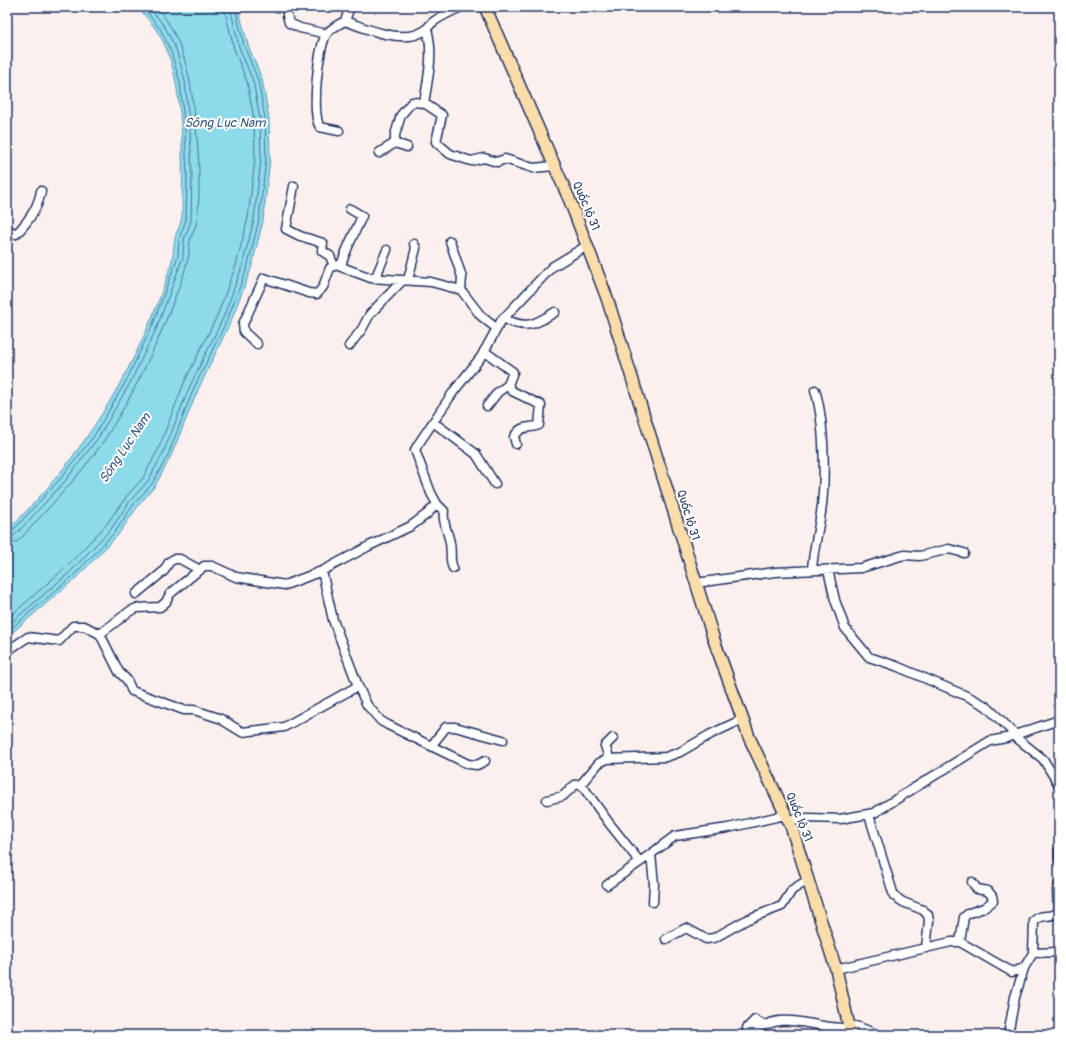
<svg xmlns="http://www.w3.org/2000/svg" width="1066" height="1042" viewBox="0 0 1066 1042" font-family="Pangolin,sans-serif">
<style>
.water{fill:#8ddaeb;stroke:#5f96b3}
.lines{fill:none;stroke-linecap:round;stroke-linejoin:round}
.shore{stroke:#497396;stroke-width:1}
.minor-casing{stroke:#1b2f5e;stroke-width:11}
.highway-casing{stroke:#1b2f5e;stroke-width:14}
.minor{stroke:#fff;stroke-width:8}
.highway{stroke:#fbddab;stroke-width:11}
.labels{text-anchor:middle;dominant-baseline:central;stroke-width:4;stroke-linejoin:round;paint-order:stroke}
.street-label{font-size:12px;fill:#1b2f5e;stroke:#fff}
.water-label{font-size:13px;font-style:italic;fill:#385a81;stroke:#fff}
</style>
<rect width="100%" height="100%" fill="#fcf0ef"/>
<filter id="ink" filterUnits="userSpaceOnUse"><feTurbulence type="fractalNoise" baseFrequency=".025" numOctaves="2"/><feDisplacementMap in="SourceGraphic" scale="8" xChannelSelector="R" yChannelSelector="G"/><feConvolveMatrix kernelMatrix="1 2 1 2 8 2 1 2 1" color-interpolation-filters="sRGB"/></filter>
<g filter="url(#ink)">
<path class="water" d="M138,7h100l10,38 14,34 7,39 1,41 -7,62 -12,48 -20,52 -33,69 -27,66 -16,30 -17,20 -20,29 -42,43 -69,59v-107c73,-67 136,-171 164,-266 3,-8 2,-18 4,-26 1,-6 5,-11 6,-17 2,-7 1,-15 1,-21 1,-20 0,-39 0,-58 -2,-36 -5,-80 -25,-111 -6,-9 -13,-16 -19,-24z"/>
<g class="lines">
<path class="shore" d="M7,532l7,-3 48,-52 32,-41 32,-55 27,-57 25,-68 1,-17 7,-19 1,-44 -2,-44 -5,-50 -9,-30 -10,-22 -18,-23
M7,537l6,-1 5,-4 48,-52 32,-42 32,-55 27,-56 26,-70 1,-17 7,-19 1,-45 -2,-45 -5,-50 -9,-32 -11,-22 -16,-20
M7,543l9,-1 7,-6c27,-30 57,-60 80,-94 28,-43 51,-90 69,-137 6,-15 12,-30 16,-46 2,-6 0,-12 2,-18 1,-7 6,-13 7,-20 4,-33 2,-69 -2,-102 -5,-43 -10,-77 -38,-112
M7,619l59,-52 40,-42 20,-28 17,-19 15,-28 26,-67 33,-67 19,-51 12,-47 7,-59 -1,-40 -7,-37 -13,-33 -10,-42
M7,626l63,-54 41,-43 19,-28 18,-20 15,-28 27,-67 33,-68 19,-51 12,-48 7,-60 -1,-40 -7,-38 -14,-34 -9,-40
M7,632l67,-57 41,-43 19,-28 18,-20 16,-29 26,-67 33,-68 20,-52 12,-48 7,-61 -1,-41 -7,-38 -14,-34 -9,-39"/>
<g class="minor-casing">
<path id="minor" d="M287,7v8l2,8 11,5 27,6
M345,21l5,-14
M427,29c7,24 1,50 -3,74l18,12 -6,27 14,12 21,7 13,-3 13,4 8,-3 28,9 21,-2
M339,131l-19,-4c-9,-12 -2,-81 7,-94 5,-5 12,-9 18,-12 19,7 57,23 77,11 5,-2 7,-7 11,-10 8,-6 19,-11 28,-15
M407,147l-12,-4v-8l6,-20 11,-13 12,1
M379,153l16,-10
M294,186l-8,43 14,7 23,7 -1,8 8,5 4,10
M7,229l9,5c12,-12 22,-25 25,-43
M450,241l12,36 -1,13
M341,266c5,-18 14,-33 21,-50l-12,-7
M375,279l12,-29
M408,280l8,-32 -2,-4
M503,318c23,12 31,7 52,-6
M257,344l-13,-12 -1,-8 21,-46 45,15 8,1 6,-7 7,-19 6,-3 35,13 60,4 30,8 20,26 15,12
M349,346l13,-17 8,-15 33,-34
M484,351l29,21 -5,13 -10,7 -11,14
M508,385l4,6 29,14 -2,20c-12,5 -16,-2 -25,12l2,7
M433,422l43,32 19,30
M437,504l7,7c-2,12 4,20 6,32 2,8 -1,17 3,25
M812,570c1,-17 5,-34 8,-51 6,-34 5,-97 -5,-129
M828,570l7,30 10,28 24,29 27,9 73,31 17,9 29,28
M322,571l11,49 25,66 9,19 14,16 7,4 80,39 9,1 8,-4
M696,583l79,-11 86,-4 43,-13 16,1 29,-7 15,4
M136,594l28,-23 5,-9 5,-3h6l20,11
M100,634l19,38 8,8 5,11 52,19h10l25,8 23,14 42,-5 74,-41
M7,651l21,-14 31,4 14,-15h11l16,8 30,-23 7,-3 23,-1 6,-5 4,-8 34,-28h8l24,11 49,8 37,-14 47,-25 42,-20 16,-12 10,-10 -6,-11 -16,-43 2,-4 37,-55 27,-34 20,-36 51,-54 36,-22
M1013,735l30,24 16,26
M432,745l14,-18h9l48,13
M607,759l59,-2 14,-5 31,-18 32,-15
M581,784l18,-21 8,-4 1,-5 -3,-8 8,-8
M547,800l16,-4 12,-11 6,-1 28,39 31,39 35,-26 53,-8 57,-13
M869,815l25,81 9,6 20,8 5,5 1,6 -3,27
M788,820l20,-2 32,1 34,-6 116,-72 16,-3 53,-18
M1059,850v9
M651,854l3,30 -1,18
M607,885l33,-23
M666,939l20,-11 20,11 8,-1 34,-19 34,-13 10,-16 16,-10
M960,942l4,-25 5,-4 15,-5 9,-7 -1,-5 -4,-5 -11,-2 -5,-7
M1033,953l26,-1
M1024,968l9,-15 1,-32c6,-8 17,-2 24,-9l-1,-22 2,-5
M836,969l115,-27h9l52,30 12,-4 -9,29 -7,38
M850,1025l9,2 20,8
M748,1034l-1,-6 8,-8 8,5
M747,1035c41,-29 60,-5 103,-7"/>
</g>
<g class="highway-casing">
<path id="highway" d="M485,7l85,194 37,97 107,342 35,97 42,89 45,143 15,66"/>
</g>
<use href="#minor" class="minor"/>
<use href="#highway" class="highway"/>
</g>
</g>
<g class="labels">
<g class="street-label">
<text transform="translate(586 206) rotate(67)">Quốc lộ 31</text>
<text transform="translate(688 515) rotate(73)">Quốc lộ 31</text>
<text transform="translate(799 817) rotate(68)">Quốc lộ 31</text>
</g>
<g class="water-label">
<text x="225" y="123">Sông Lục Nam</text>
<text transform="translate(125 448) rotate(-56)">Sông Lục Nam</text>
</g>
</g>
<rect width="1066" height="1042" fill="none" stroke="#fff" stroke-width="24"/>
<rect x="12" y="12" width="1042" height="1018" fill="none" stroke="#1b2f5e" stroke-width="1.5" filter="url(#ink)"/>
</svg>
